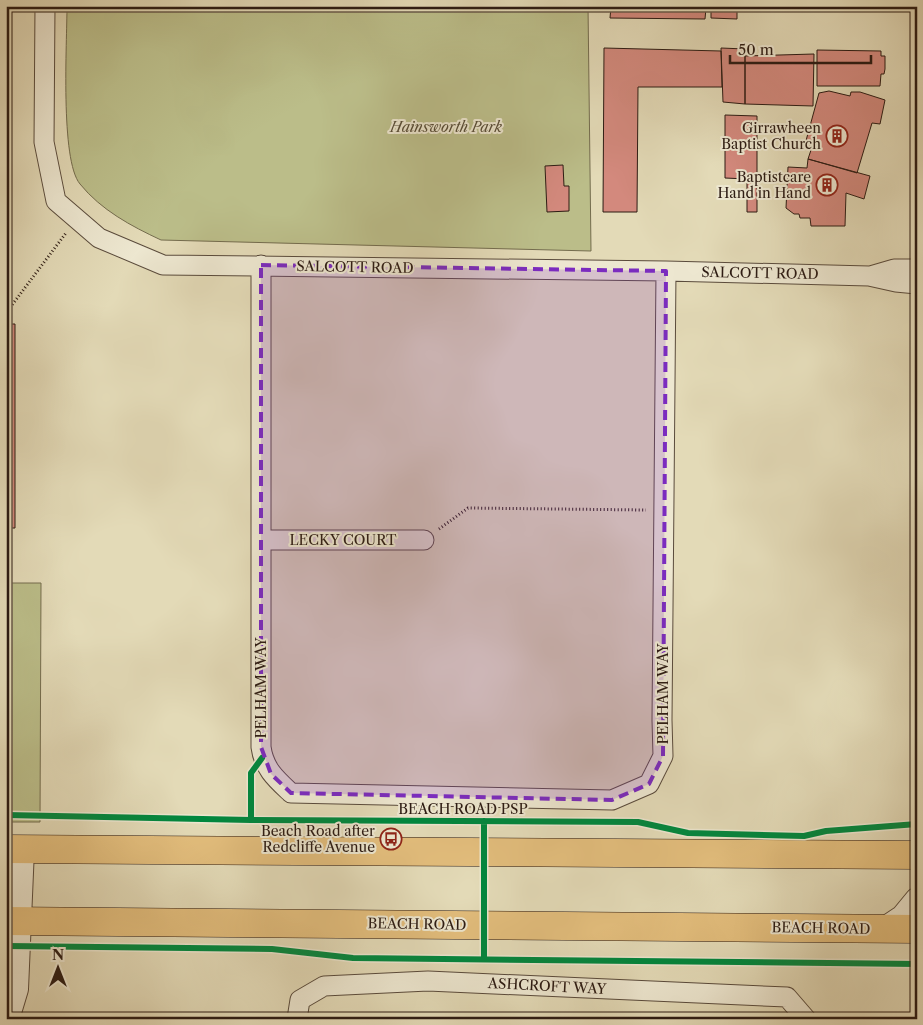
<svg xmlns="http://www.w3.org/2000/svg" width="923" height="1025" viewBox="0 0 923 1025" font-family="'Libre Caslon Text',serif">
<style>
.green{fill:#bbbd89;stroke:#746c4e}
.building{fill:#d3897d;stroke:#2c1b13}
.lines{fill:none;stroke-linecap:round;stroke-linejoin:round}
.minor-casing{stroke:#5a4b3c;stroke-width:21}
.tertiary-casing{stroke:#5a4b3c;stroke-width:26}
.primary-casing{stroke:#2c1b13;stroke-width:29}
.path{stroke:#2c1b13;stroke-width:3;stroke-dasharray:1 2.5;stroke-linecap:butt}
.minor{stroke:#ede7d0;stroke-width:19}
.tertiary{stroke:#ede7d0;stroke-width:24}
.primary{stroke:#e2bd7c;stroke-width:28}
.cycleway-casing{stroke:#ede7d0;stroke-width:9}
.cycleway{stroke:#00873e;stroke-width:6}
.marked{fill:#7b2cbf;fill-opacity:0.2;stroke:#7b2cbf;stroke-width:4;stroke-dasharray:10 6;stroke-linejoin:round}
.labels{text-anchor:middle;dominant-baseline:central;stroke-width:4;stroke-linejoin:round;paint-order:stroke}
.park-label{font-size:14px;font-style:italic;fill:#574c36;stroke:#ede7d0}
.poi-label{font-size:14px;fill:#2c1b13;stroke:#ede7d0;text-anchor:end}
.street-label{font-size:14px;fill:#2c1b13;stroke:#ede7d0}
</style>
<rect width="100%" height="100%" fill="#e3dab7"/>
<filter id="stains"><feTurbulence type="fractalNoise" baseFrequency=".004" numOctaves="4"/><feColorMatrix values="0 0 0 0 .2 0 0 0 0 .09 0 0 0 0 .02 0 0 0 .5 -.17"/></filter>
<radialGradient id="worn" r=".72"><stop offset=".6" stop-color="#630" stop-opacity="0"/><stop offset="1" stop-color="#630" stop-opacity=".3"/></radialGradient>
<path class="green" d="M67,6h521l3,245 -430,-11c-30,-14 -60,-30 -81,-56 -20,-24 -13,-142 -13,-178z
M6,583h35l-1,239h-34z"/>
<path class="building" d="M611,6h126v13l-26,-1v-10h-5l-1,11 -95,-1z
M604,48l117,3 1,36h-84l-1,125h-34z
M721,48l24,1v55l-22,-2z
M817,50l64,1v5h4v13l-1,5h-3l-1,12h-63z
M814,54l-1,52 -68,-2v-48z
M829,91l21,5 1,-4h9l25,8 -5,24 -8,-1 -15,50 -49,-14 3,-9 -7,-2 15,-55z
M725,115l32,1v96h-10v-33l-22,-1z
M808,159l62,17 -6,23 -18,-6 -1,33h-34l-1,-8h-10l-1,-4h-5l-8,-6 2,-41 19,1z
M563,165l1,21h5v25l-22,1 -2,-46z
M6,324h9v204h-9z"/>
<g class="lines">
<g class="minor-casing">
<path id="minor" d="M45,6l-1,136 12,59 43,37 64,27 503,6 203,5 27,6 21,2
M261,265v482c3,22 15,32 30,46l321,7 37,-16 14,-28 -1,-36 4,-449
M870,276l24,-7h23
M261,540h163
M297,1019l3,-19 24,-14 104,-5 359,16 19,22"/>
</g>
<g class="tertiary-casing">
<path id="tertiary" d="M885,929l18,-12 14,-17
M7,1019l9,-30 6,-140"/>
</g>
<g class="primary-casing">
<path id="primary" d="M6,849l911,6
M6,921l911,8"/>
</g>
<path class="path" d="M6,313l60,-80
M439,529l29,-21 178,2"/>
<use href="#minor" class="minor"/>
<use href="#tertiary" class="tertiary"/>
<use href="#primary" class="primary"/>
<g class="cycleway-casing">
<path id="cycleway" d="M6,815l245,5 387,2 50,11 116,3 22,-5 91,-7
M251,820v-47l11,-15
M6,946l266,3 81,9 564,6
M484,958v-137"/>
</g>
<use href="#cycleway" class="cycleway"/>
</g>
<path class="marked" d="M261,265l405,6 -3,485 -14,28 -37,16 -321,-7 -20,-19 -10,-27z"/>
<defs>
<g id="building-ring" transform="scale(1.125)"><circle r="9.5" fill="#ede7d0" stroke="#8f2418" stroke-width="1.5"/><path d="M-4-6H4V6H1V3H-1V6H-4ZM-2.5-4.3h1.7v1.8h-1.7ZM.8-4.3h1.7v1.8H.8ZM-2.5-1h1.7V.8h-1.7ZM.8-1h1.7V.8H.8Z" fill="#8f2418"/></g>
<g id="bus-ring" transform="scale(1.125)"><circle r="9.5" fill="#ede7d0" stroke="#8f2418" stroke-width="1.5"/><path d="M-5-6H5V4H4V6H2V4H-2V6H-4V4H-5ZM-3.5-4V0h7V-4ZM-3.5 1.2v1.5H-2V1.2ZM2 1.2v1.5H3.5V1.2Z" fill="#8f2418"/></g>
</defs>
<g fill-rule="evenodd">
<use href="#building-ring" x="837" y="136"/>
<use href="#building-ring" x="827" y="185"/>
<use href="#bus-ring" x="391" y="839"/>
</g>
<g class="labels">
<g class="park-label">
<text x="446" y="127">Hainsworth Park</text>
</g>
<g class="poi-label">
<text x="821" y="128">Girrawheen<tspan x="821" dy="16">Baptist Church</tspan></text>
<text x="811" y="177">Baptistcare<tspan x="811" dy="16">Hand in Hand</tspan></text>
<text x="375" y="831">Beach Road after<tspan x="375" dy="16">Redcliffe Avenue</tspan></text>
</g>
<g class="street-label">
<text transform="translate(355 267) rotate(1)">SALCOTT ROAD</text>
<text transform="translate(760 273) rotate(1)">SALCOTT ROAD</text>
<text x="343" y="540">LECKY COURT</text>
<text transform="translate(261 688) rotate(-90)">PELHAM WAY</text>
<text transform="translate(663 694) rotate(-90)">PELHAM WAY</text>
<text x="463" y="809">BEACH ROAD PSP</text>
<text transform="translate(417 924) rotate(1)">BEACH ROAD</text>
<text transform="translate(821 928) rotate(1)">BEACH ROAD</text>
<text transform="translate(547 986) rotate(3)">ASHCROFT WAY</text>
</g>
</g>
<rect width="923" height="1025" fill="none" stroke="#e3dab7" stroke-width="25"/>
<rect x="8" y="8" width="908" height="1010" fill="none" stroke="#2c1b13" stroke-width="2.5"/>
<rect x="12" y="12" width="898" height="1000" fill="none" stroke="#2c1b13"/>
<g transform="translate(58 968)" stroke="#ede7d0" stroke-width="4" paint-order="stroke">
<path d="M0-4L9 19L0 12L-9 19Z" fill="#2c1b13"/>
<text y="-8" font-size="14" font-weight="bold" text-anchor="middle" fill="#2c1b13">N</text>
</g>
<path d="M730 55v8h141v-8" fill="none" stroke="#2c1b13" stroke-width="2.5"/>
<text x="738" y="55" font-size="15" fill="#2c1b13" stroke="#ede7d0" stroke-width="4" paint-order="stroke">50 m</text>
<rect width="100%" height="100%" filter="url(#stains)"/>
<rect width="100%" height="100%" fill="url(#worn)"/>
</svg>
